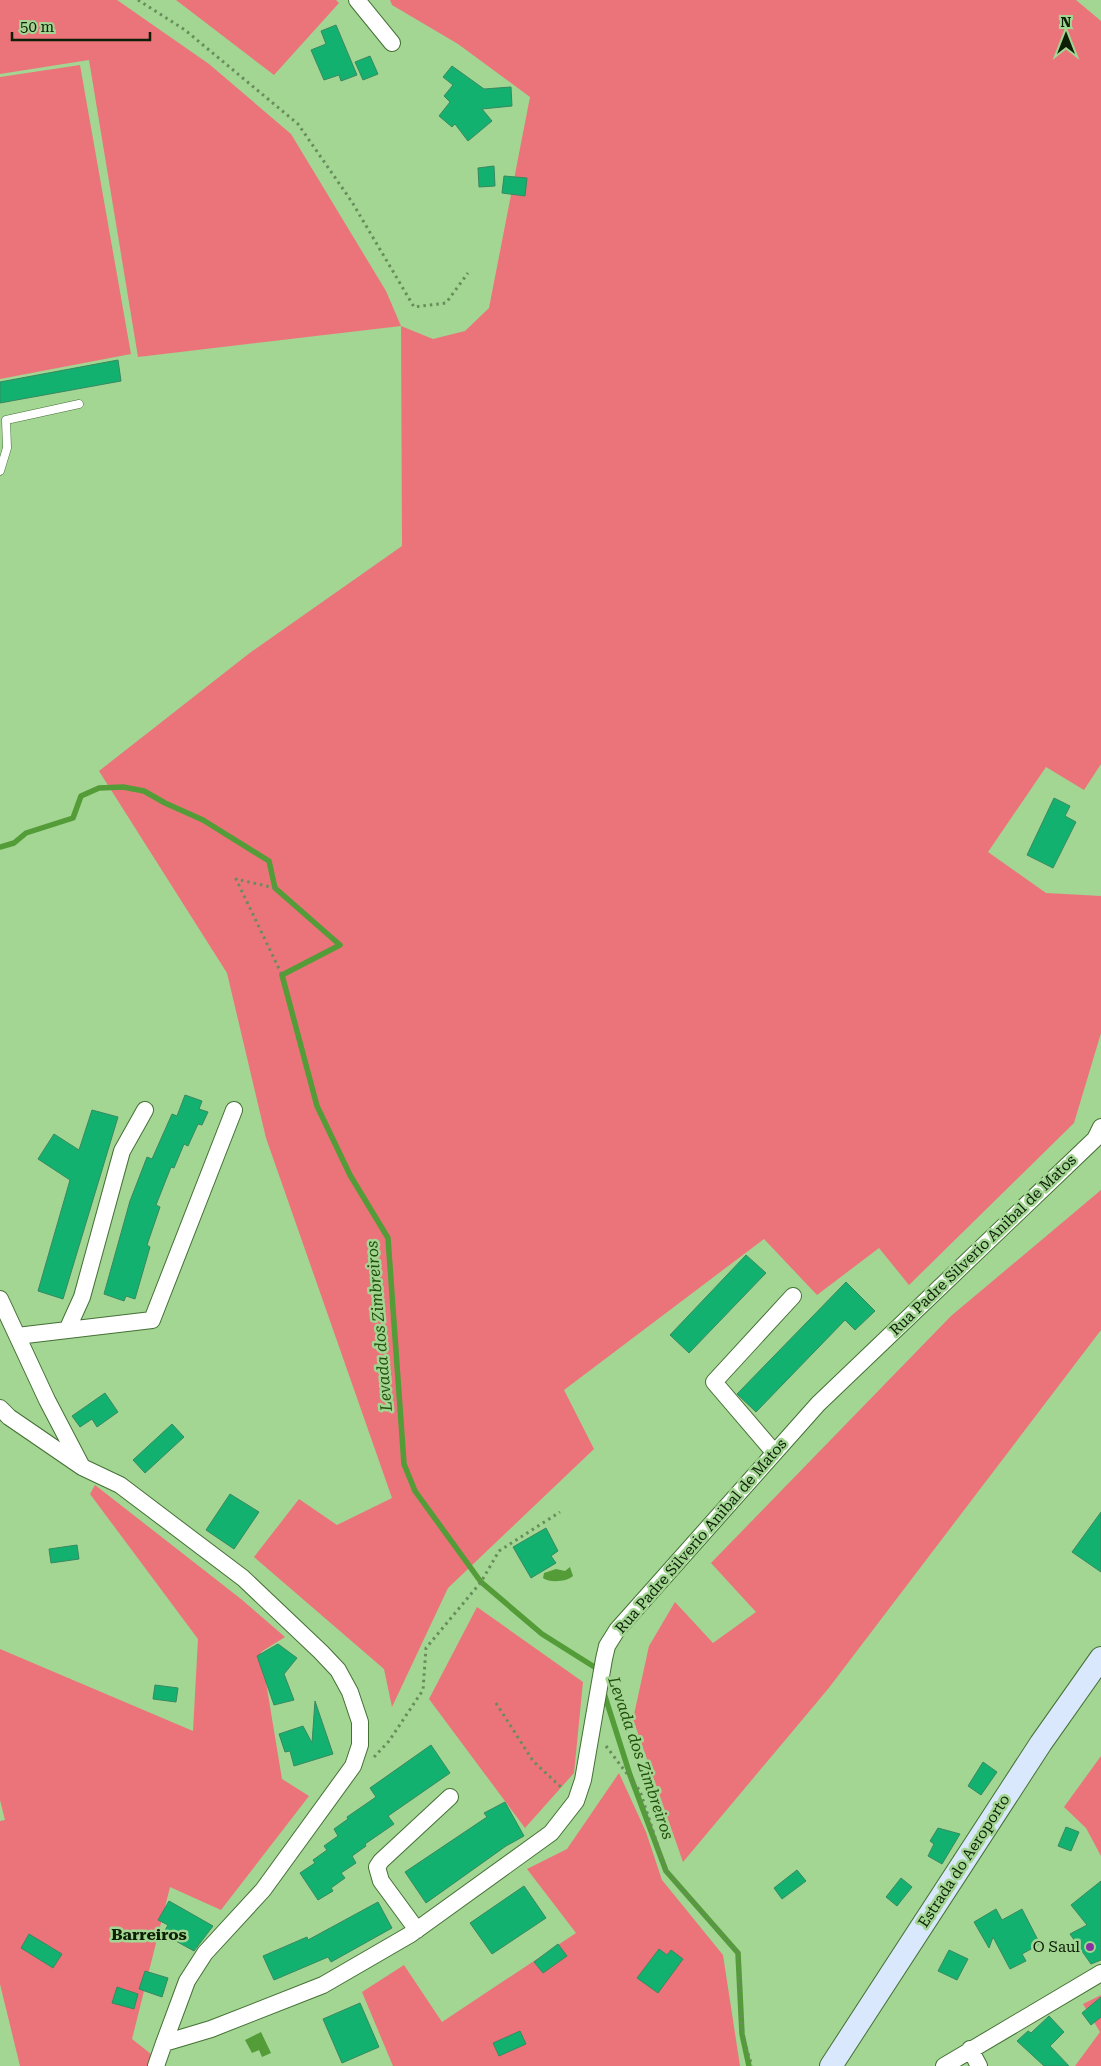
<svg xmlns="http://www.w3.org/2000/svg" width="1101" height="2066" viewBox="0 0 1101 2066" font-family="'Roboto Serif',serif">
<style>
.green{fill:#eb747b}
.water{fill:#539c38}
.lines{fill:none;stroke-linecap:round;stroke-linejoin:round}
.stream{stroke:#539c38;stroke-width:5.5}
.building{fill:#13b170;stroke:#388960}
.lane-casing{stroke:#447134;stroke-width:9}
.street-casing{stroke:#447134;stroke-width:18}
.secondary-casing{stroke:#447134;stroke-width:24}
.path{stroke:#678d5b;stroke-width:3;stroke-dasharray:2.5 4;stroke-linecap:butt}
.lane{stroke:#fff;stroke-width:8}
.street{stroke:#fff;stroke-width:16}
.secondary{stroke:#dae8fd;stroke-width:22}
.poi-dot{fill:#88329f;stroke:#a3d593;stroke-width:2}
.labels{text-anchor:middle;dominant-baseline:central;stroke-width:5;stroke-linejoin:round;paint-order:stroke}
.street-label{font-size:15px;fill:#0d1f06;stroke:#a3d593}
.poi-label{font-size:15px;fill:#0d1f06;stroke:#a3d593;text-anchor:end}
.water-label{font-size:16px;font-style:italic;fill:#21500b;stroke:#a3d593}
.neighbourhood-label{font-size:16px;font-weight:bold;fill:#0d1f06;stroke:#a3d593}
</style>
<rect width="100%" height="100%" fill="#a3d593"/>
<path class="green" d="M0,0h117l92,64 82,70 95,157 15,35 32,13 32,-8 24,-23 41,-211 -72,-53 -66,-39 -2,-5h686l25,21v743l-17,26 -38,-23 -58,85 58,41 55,3v137l-27,90 -165,162 -30,-37 -62,47 -53,-56 -200,151 30,59 -146,139 -56,119 -8,-38 -130,-112 45,-58 38,26 55,-27 -126,-360 -39,-165 -128,-202 152,-119 151,-106 -1,-220 -263,31 -49,-297 -89,14z
M176,0h160l3,3 -65,72z
M80,65l51,289 -131,25v-302z
M1101,1190v140l-273,359 -145,173 -50,-143 16,-73 26,-44 38,41 43,-31 -45,-49 240,-247z
M95,1485l146,114 44,38 -24,15 21,127 27,17 -88,114 -51,-23 -38,152 19,15 -3,12h-128l-20,-82v-163l5,-1 -5,-20v-151l193,82 5,-92 -108,-145z
M477,1607l106,75 -9,91 -49,55 -96,-129z
M1101,1756v100l-15,-28 -22,-21z
M619,1773l27,59 16,48 61,75 17,111h-347l-31,-74 42,-27 38,57 134,-89 -49,-64 40,-20z
M1101,1995v71h-26l25,-34 -17,-28z"/>
<path class="water" d="M570,1567l3,9c-7,6 -23,7 -30,2l1,-5 12,-4 9,2z
M261,2032l10,21 -9,4 -3,-7 -7,3 -7,-13z"/>
<g class="lines">
<path class="stream" d="M0,847l14,-4 12,-10 47,-15 8,-22 18,-8 24,-1 21,4 21,12 38,17 66,41 6,27 65,57 -58,30 35,131 33,69 38,63 16,226 11,27 66,91 61,52 54,34 1,4
M603,1690l27,85 36,96 72,82 4,81 7,32"/>
</g>
<path class="building" d="M336,25l21,50 -16,6 -2,-6 -15,5 -13,-30 15,-6 -5,-13z
M370,56l8,18 -15,6 -8,-18z
M452,66l32,23 27,-2 1,19 -30,3 10,12 -24,20 -13,-17 -3,3 -13,-11 11,-14 -6,-6 9,-11 -10,-8z
M494,166l1,20 -16,1 -1,-19z
M504,176l23,2 -2,18 -23,-3z
M118,360l3,21 -121,22v-21z
M1054,798l16,8 -5,10 11,6 -23,46 -26,-13z
M185,1095l17,6 -3,8 9,3 -6,13 -4,-1 -10,22 -4,-2 -10,24 -3,-1 -15,38 4,2 -13,38 3,2 -15,52 -9,-3 -2,5 -20,-7 26,-93 17,-44 5,2 20,-45 5,2z
M92,1110l26,7 -55,182 -25,-8 32,-111 -32,-21 16,-25 25,16z
M746,1255l20,18 -77,80 -19,-18z
M846,1282l29,29 -20,19 -10,-10 -89,92 -19,-18z
M105,1393l13,19 -21,15 -5,-8 -12,8 -8,-11z
M172,1424l12,13 -39,36 -12,-13z
M230,1494l29,18 -25,37 -28,-19z
M1101,1512v60l-29,-20z
M546,1528l12,23 -7,5 5,7 -25,15 -18,-31z
M77,1545l2,14 -28,4 -2,-14z
M278,1644l19,14 -13,16 10,26 -20,5 -17,-49z
M155,1685l23,3 -2,14 -23,-3z
M315,1701l18,53 -39,12 -4,-15 -5,1 -6,-18 24,-8 9,17z
M431,1745l19,28 -62,43 6,8 -29,20 1,2 -14,10 4,7 -15,10 4,5 -14,10 2,3 -15,9 -18,-27 15,-10 -2,-3 14,-10 -3,-4 14,-10 -4,-7 14,-10 -1,-2 29,-20 -6,-9z
M983,1762l14,10 -16,23 -13,-9z
M505,1802l19,34 -18,10 -80,57 -21,-31 82,-55 -3,-4z
M1066,1827l13,5 -8,19 -13,-5z
M938,1828l22,6 -18,30 -14,-8 6,-12 -4,-3z
M797,1870l9,11 -24,18 -8,-11z
M901,1878l11,9 -15,19 -11,-9z
M1101,1881v79l-10,4 -21,-30 17,-9 -16,-20z
M524,1886l22,32 -54,36 -22,-31z
M169,1901l44,25 -19,25 -31,-17 5,-9 -10,-5z
M378,1902l14,26 -61,34 -3,-5 -54,23 -11,-24 44,-19 1,3z
M996,1909l6,11 20,-11 18,35 -18,10 4,7 -16,8 -17,-32 -4,11 -15,-26z
M29,1934l33,20 -9,14 -32,-20z
M558,1944l9,12 -24,17 -9,-11z
M659,1949l8,6 4,-5 12,9 -25,34 -21,-15z
M949,1950l19,9 -11,21 -19,-9z
M145,1971l23,7 -6,19 -23,-8z
M117,1987l21,7 -4,15 -22,-6z
M1101,1997v20l-10,8 -9,-12z
M360,2003l19,44 -37,16 -19,-44z
M1049,2016l15,16 -14,14 19,20h-25l-27,-25 11,-10 3,2z
M520,2031l6,13 -27,12 -6,-13z"/>
<g class="lines">
<g class="lane-casing">
<path id="lane" d="M0,471l7,-23 -1,-28 73,-16"/>
</g>
<g class="street-casing">
<path id="street" d="M357,0l35,43
M0,1299l47,101 34,65
M67,1330l15,-33 40,-146 23,-41
M17,1336l135,-16 82,-210
M0,1408l9,9 73,50 38,18 123,93 78,74 17,18 12,22 10,30v23l-7,21 -90,124 -58,63 -18,28 -23,62
M774,1452l-60,-70 79,-86
M417,1930l-36,-49 -4,-14 4,-6 69,-64
M970,2049l9,17
M156,2066l8,-23 47,-14 112,-44 88,-51 140,-101 25,-32 7,-21 21,-121 3,-13 10,-16 201,-226 277,-265 6,-12
M944,2066l157,-93"/>
</g>
<g class="secondary-casing">
<path id="secondary" d="M831,2066l210,-323 60,-85"/>
</g>
<path class="path" d="M138,0l47,30 113,94 54,78 62,105 32,-4 22,-30
M275,888l-39,-9 46,96
M496,1703l37,58 30,28
M606,1746l34,45 26,80 72,82 4,81 10,32
M374,1757l15,-16 34,-51 3,-42 55,-66 18,-31 61,-39"/>
<use href="#lane" class="lane"/>
<use href="#street" class="street"/>
<use href="#secondary" class="secondary"/>
</g>
<circle class="poi-dot" cx="1090" cy="1947" r="5"/>
<g class="labels">
<g class="street-label">
<text transform="translate(983 1245) rotate(-44)">Rua Padre Silverio Anibal de Matos</text>
<text transform="translate(701 1536) rotate(-49)">Rua Padre Silverio Anibal de Matos</text>
<text transform="translate(964 1861) rotate(-57)">Estrada do Aeroporto</text>
</g>
<g class="poi-label">
<text x="1080" y="1947">O Saul</text>
</g>
<g class="water-label">
<text transform="translate(379 1326) rotate(-95)">Levada dos Zimbreiros</text>
<text transform="translate(641 1758) rotate(71)">Levada dos Zimbreiros</text>
</g>
<g class="neighbourhood-label">
<text x="149" y="1934">Barreiros</text>
</g>
</g>
<g transform="translate(1066 35)" stroke="#a3d593" stroke-width="4" paint-order="stroke">
<path d="M0-4L9 19L0 12L-9 19Z" fill="#0d1f06"/>
<text y="-8" font-size="14" font-weight="bold" text-anchor="middle" fill="#0d1f06">N</text>
</g>
<path d="M12 32v8h138v-8" fill="none" stroke="#0d1f06" stroke-width="2.5"/>
<text x="20" y="32" font-size="15" fill="#0d1f06" stroke="#a3d593" stroke-width="4" paint-order="stroke">50 m</text>
</svg>
